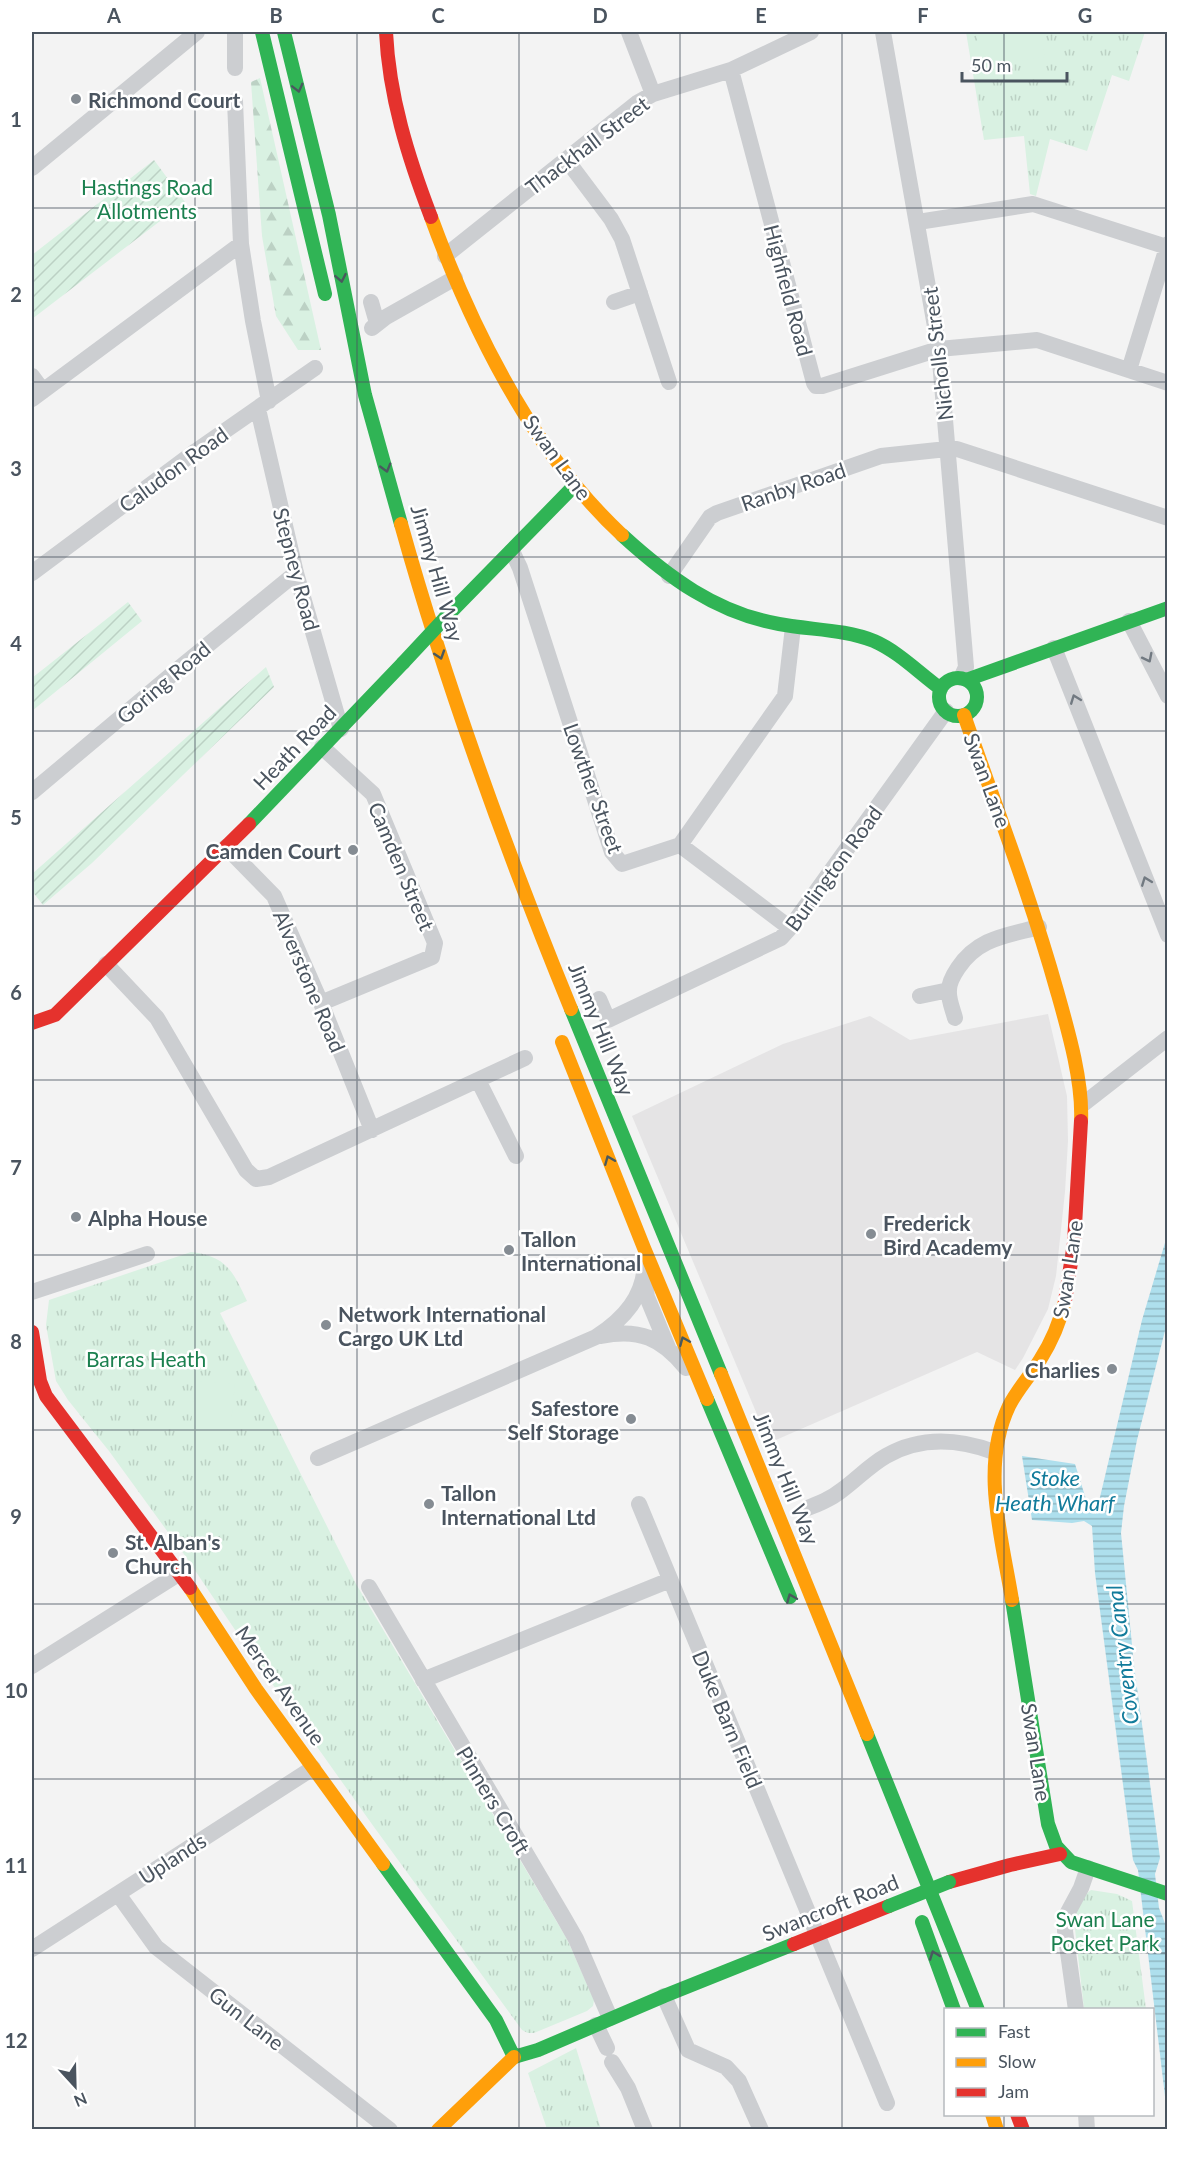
<svg xmlns="http://www.w3.org/2000/svg" width="1199" height="2161" viewBox="0 0 1199 2161" font-family="Lato,sans-serif">
<style>
.education{fill:#e5e4e5}
.grass{fill:url(#grass-tufts)}
.forest{fill:url(#forest-firs)}
.garden{fill:url(#garden-furrows)}
.pitch{fill:#d9f1e2}
.water{fill:url(#water-rules)}
.lines{fill:none;stroke-linecap:round;stroke-linejoin:round}
.street{stroke:#ccced1;stroke-width:16}
.fast{stroke:#30b455;stroke-width:14}
.slow{stroke:#ff9f0a;stroke-width:14}
.jam{stroke:#e5322d;stroke-width:14}
.fast-bridge{stroke:#30b455;stroke-width:14}
.oneway{stroke:#49595e}
.oneway2{stroke:#717981}
.grid{fill:none;stroke:#4a545f;stroke-width:1.5;stroke-opacity:0.55}
.poi-dot{fill:#858c93;stroke:#fff;stroke-width:2}
.labels{text-anchor:middle;dominant-baseline:central;stroke-width:5;stroke-linejoin:round;paint-order:stroke}
.poi-label{font-size:21px;font-weight:bold;fill:#4a545f;stroke:#fff;text-anchor:start}
.street-label{font-size:21px;fill:#4a545f;stroke:#fff}
.park-label{font-size:21px;fill:#1b804f;stroke:#fff}
.water-label{font-size:22px;font-style:italic;fill:#117b9b;stroke:#fff}
.neatline{fill:none;stroke:#4a545f;stroke-width:2}
.grid-label{font-size:20px;text-anchor:middle;font-weight:bold;fill:#4a545f}
</style>
<defs>
<pattern id="grass-tufts" width="24" height="20" patternUnits="userSpaceOnUse" patternTransform="scale(1.5)"><rect width="24" height="20" fill="#d9f1e2"/><path d="M3 7l-1-3M5 7V3M7 7l1-3M15 17l-1-3M17 17v-4M19 17l1-3" fill="none" stroke="#bcd1c4"/></pattern>
<pattern id="forest-firs" width="22" height="20" patternUnits="userSpaceOnUse" patternTransform="scale(1.5)"><rect width="22" height="20" fill="#d9f1e2"/><path d="M5 1l3.5 6h-7zM16 11l3.5 6h-7z" fill="#bcd1c4"/></pattern>
<pattern id="garden-furrows" width="10" height="10" patternUnits="userSpaceOnUse" patternTransform="scale(1.5)"><rect width="10" height="10" fill="#d9f1e2"/><path d="M-1 1l2-2M0 10L10 0M9 11l2-2" fill="none" stroke="#bcd1c4"/></pattern>
<pattern id="water-rules" width="6" height="5" patternUnits="userSpaceOnUse" patternTransform="scale(1.5)"><rect width="6" height="5" fill="#aedfed"/><path d="M0 2.5h6" fill="none" stroke="#90b7c3"/></pattern>
</defs>
<rect width="100%" height="100%" fill="#f3f3f3"/>
<path class="education" d="M1048,1014l19,82 1,45 -3,51 -9,84 -8,33 -25,49 -8,12 -38,-18 -208,91 -137,-327 151,-72 87,-28 40,24z"/>
<path class="grass" d="M966,32h179l-16,49 -17,-6 -25,76 -37,-12 -14,57 -6,-2 -6,-58 -40,4z
M191,1252c35,4 42,19 56,49l-27,12 136,271 211,355 27,61 -1,6 -6,5 -53,22h-6l-6,-3 -148,-203 -118,-166 -70,-104 -77,-106 -41,-51 -12,-19 -10,-56 3,-25z
M1091,1890l26,4 15,7 14,108h-62l-10,-89c1,-15 5,-21 17,-30z
M576,2048l25,81h-54l-19,-56z"/>
<path class="forest" d="M260,78l61,272h-23l-22,-34 -14,-80 -11,-154z"/>
<path class="garden" d="M154,160l31,42 -153,117v-64z
M128,602l14,19 -110,90v-33z
M266,667l8,20 -182,176 -49,42 -11,-14v-17z"/>
<path class="pitch" d="M976,32h65l4,25 -64,9z
M195,1381l40,3 -6,59 -39,-5z"/>
<path class="water" d="M1167,1236v87l-30,117 -13,66 -3,27 13,132 26,193 -5,16 4,34 7,18 1,187 -29,-243 -5,-10 -38,-287 -3,-47 -8,-5 -12,2 -40,-3 -10,-64 53,8 15,48 6,2 46,-194z"/>
<g class="lines">
<path class="street" d="M235,32v36
M629,32l24,62
M883,32l56,317 27,318 -5,11
M731,70l83,313 2,3h6l117,-37 98,-9 131,43
M235,101l6,143 12,77 16,80
M566,159l45,60 11,20 47,143
M32,168l165,-136
M918,222l115,-18 134,43
M445,256l192,-153 16,-9 78,-24 80,-38
M371,302l6,21
M614,302l26,-9
M372,328l14,-11 69,-39
M1129,370l39,-126
M32,376l11,15
M32,399l209,-155
M258,409l38,164 45,156
M512,551l8,17 92,284 10,12 58,-19 105,-149 8,-69
M32,573l164,-122 119,-83
M669,576l41,-59 7,-4 164,-57 66,-7h10l211,69
M1129,621l39,75
M1054,648l114,287
M32,792l150,-126 114,-93
M680,845l110,83
M226,847l48,49 47,107 51,127
M106,964l51,54 89,152 10,9 13,-2 256,-119
M920,996l29,-6
M599,999l9,21 173,-82 9,-10 156,-217
M321,1003l111,-46 3,-14 -62,-149 -51,-47
M955,1018c-2,-8 -7,-19 -6,-28 0,-7 5,-16 9,-22 20,-30 47,-32 81,-41
M478,1080l38,76
M1082,1105l86,-67
M644,1278l3,19 22,53
M32,1292l115,-38
M601,1336c38,-8 61,2 85,32
M318,1458l278,-121c28,-18 49,-41 49,-76
M639,1504l248,599
M805,1509c13,-5 26,-10 37,-19 15,-11 28,-25 44,-34 35,-20 73,-17 108,-4
M369,1587l195,331 12,21 34,79
M32,1666l148,-93
M423,1680l247,-100
M118,1894l38,53 234,183
M32,1949l281,-181
M664,1996l24,54 38,17 13,14 22,49
M1076,2010l-11,-79 1,-15 15,-28 7,-20
M596,2025l11,23
M612,2062l16,26 17,42
M1086,2114l1,16"/>
<path class="fast" d="M262,32l63,262
M284,32l45,183 36,180 36,129
M622,535c46,42 94,78 157,89 31,6 65,5 95,17 25,11 45,32 67,48
M445,618l130,-133
M939 697a19 19 0 1 1 38 0a19 19 0 1 1-38 0Z
M966,680l202,-72
M249,824l154,-161
M571,1009l150,365
M707,1399l83,198
M1012,1600l36,224 8,22 15,16 97,32
M867,1734l111,276
M383,1864l113,156 18,37
M922,1922l32,88
M514,2057l24,-7 126,-54 130,-52"/>
<path class="slow" d="M431,217c41,112 102,235 191,318
M401,524c46,165 105,326 170,485
M964,715c32,92 67,183 93,276 11,39 26,90 24,130
M562,1042l82,206 63,151
M721,1374l146,360
M190,1588l66,101 127,175
M1012,1600c-10,-63 -32,-133 -3,-194 8,-16 21,-30 31,-46 12,-19 20,-38 25,-59
M992,2114l5,16
M438,2130l76,-73"/>
<path class="jam" d="M386,32c3,64 22,125 45,185
M32,1023l23,-8 194,-191
M1065,1301l9,-58 7,-122
M32,1332l8,49 6,15 144,192
M949,1882l61,-17 50,-11
M794,1944l95,-38
M1017,2114l6,16"/>
<path class="fast-bridge" d="M403,663l42,-45
M889,1906l60,-24"/>
</g>
<defs><path id="oneway-chevron" d="M-2-3.5L2.5 0L-2 3.5" fill="none" stroke-width="1.6" stroke-linecap="round" stroke-linejoin="round" transform="scale(1.5)"/></defs>
<g class="oneway">
<use href="#oneway-chevron" transform="translate(298 88) rotate(76)"/>
<use href="#oneway-chevron" transform="translate(341 278) rotate(79)"/>
<use href="#oneway-chevron" transform="translate(386 468) rotate(74)"/>
<use href="#oneway-chevron" transform="translate(440 655) rotate(72)"/>
<use href="#oneway-chevron" transform="translate(609 1160) rotate(-112)"/>
<use href="#oneway-chevron" transform="translate(684 1341) rotate(-113)"/>
<use href="#oneway-chevron" transform="translate(791 1598) rotate(-112)"/>
<use href="#oneway-chevron" transform="translate(934 1955) rotate(-110)"/>
</g>
<g class="oneway2">
<use href="#oneway-chevron" transform="translate(1148 658) rotate(63)"/>
<use href="#oneway-chevron" transform="translate(1075 699) rotate(-111)"/>
<use href="#oneway-chevron" transform="translate(1146 881) rotate(-111)"/>
</g>
<path class="grid" d="M195,32v2098M357,32v2098M519,32v2098M680,32v2098M842,32v2098M1004,32v1978M32,208h1136M32,382h1136M32,557h1136M32,731h1136M32,906h1136M32,1080h1136M32,1255h1136M32,1430h1136M32,1604h1136M32,1779h1136M32,1953h1136M1004,2114v16"/>
<g class="poi-dot">
<circle cx="76" cy="99" r="6"/>
<circle cx="353" cy="850" r="6"/>
<circle cx="76" cy="1217" r="6"/>
<circle cx="871" cy="1234" r="6"/>
<circle cx="509" cy="1250" r="6"/>
<circle cx="326" cy="1325" r="6"/>
<circle cx="1112" cy="1369" r="6"/>
<circle cx="631" cy="1419" r="6"/>
<circle cx="429" cy="1504" r="6"/>
<circle cx="113" cy="1553" r="6"/>
</g>
<g class="labels">
<g class="poi-label">
<text x="88" y="99">Richmond Court</text>
<text x="341" y="850" text-anchor="end">Camden Court</text>
<text x="88" y="1217">Alpha House</text>
<text x="883" y="1222">Frederick<tspan x="883" dy="24">Bird Academy</tspan></text>
<text x="521" y="1238">Tallon<tspan x="521" dy="24">International</tspan></text>
<text x="338" y="1313">Network International<tspan x="338" dy="24">Cargo UK Ltd</tspan></text>
<text x="1100" y="1369" text-anchor="end">Charlies</text>
<text x="619" y="1407" text-anchor="end">Safestore<tspan x="619" dy="24">Self Storage</tspan></text>
<text x="441" y="1492">Tallon<tspan x="441" dy="24">International Ltd</tspan></text>
<text x="125" y="1541">St. Alban's<tspan x="125" dy="24">Church</tspan></text>
</g>
<g class="street-label">
<text transform="translate(587 145) rotate(-37)">Thackhall Street</text>
<text transform="translate(789 290) rotate(75)">Highfield Road</text>
<text transform="translate(937 354) rotate(-97)">Nicholls Street</text>
<text transform="translate(558 457) rotate(54)">Swan Lane</text>
<text transform="translate(173 469) rotate(-36)">Caludon Road</text>
<text transform="translate(793 486) rotate(-19)">Ranby Road</text>
<text transform="translate(297 569) rotate(75)">Stepney Road</text>
<text transform="translate(438 573) rotate(74)">Jimmy Hill Way</text>
<text transform="translate(163 682) rotate(-40)">Goring Road</text>
<text transform="translate(294 747) rotate(-46)">Heath Road</text>
<text transform="translate(988 780) rotate(70)">Swan Lane</text>
<text transform="translate(594 788) rotate(70)">Lowther Street</text>
<text transform="translate(402 866) rotate(67)">Camden Street</text>
<text transform="translate(833 868) rotate(-54)">Burlington Road</text>
<text transform="translate(310 981) rotate(67)">Alverstone Road</text>
<text transform="translate(602 1029) rotate(68)">Jimmy Hill Way</text>
<text transform="translate(1067 1269) rotate(-81)">Swan Lane</text>
<text transform="translate(787 1478) rotate(68)">Jimmy Hill Way</text>
<text transform="translate(281 1685) rotate(55)">Mercer Avenue</text>
<text transform="translate(728 1719) rotate(67)">Duke Barn Field</text>
<text transform="translate(1037 1752) rotate(81)">Swan Lane</text>
<text transform="translate(494 1800) rotate(59)">Pinners Croft</text>
<text transform="translate(172 1858) rotate(-33)">Uplands</text>
<text transform="translate(830 1907) rotate(-22)">Swancroft Road</text>
<text transform="translate(247 2018) rotate(38)">Gun Lane</text>
</g>
<g class="park-label">
<text x="147" y="186">Hastings Road<tspan x="147" dy="24">Allotments</tspan></text>
<text x="146" y="1358">Barras Heath</text>
<text x="1105" y="1918">Swan Lane<tspan x="1105" dy="24">Pocket Park</tspan></text>
</g>
<g class="water-label">
<text x="1055" y="1477">Stoke<tspan x="1055" dy="25">Heath Wharf</tspan></text>
<text transform="translate(1122 1655) rotate(-97)">Coventry Canal</text>
</g>
</g>
<rect width="1199" height="2161" fill="none" stroke="#ffffff" stroke-width="66"/>
<rect x="944" y="2008" width="210" height="108" fill="#ffffff" stroke="#b7bbbf" stroke-width="1.5"/>
<rect x="956" y="2028" width="30" height="9" fill="#30b455" stroke="#b7bbbf" stroke-width="1.5"/>
<text x="998" y="2038" font-size="18" fill="#4a545f">Fast</text>
<rect x="956" y="2058" width="30" height="9" fill="#ff9f0a" stroke="#b7bbbf" stroke-width="1.5"/>
<text x="998" y="2068" font-size="18" fill="#4a545f">Slow</text>
<rect x="956" y="2088" width="30" height="9" fill="#e5322d" stroke="#b7bbbf" stroke-width="1.5"/>
<text x="998" y="2098" font-size="18" fill="#4a545f">Jam</text>
<g transform="translate(75 2086) rotate(158)" stroke="#ffffff" stroke-width="4.5" paint-order="stroke">
<path d="M0-4.5L10 22L0 15L-10 22Z" fill="#4a545f"/>
<text y="-9" font-size="16" font-weight="bold" text-anchor="middle" fill="#4a545f">N</text>
</g>
<path d="M962 72v9h105v-9" fill="none" stroke="#4a545f" stroke-width="3"/>
<text x="971" y="72" font-size="18" fill="#4a545f" stroke="#ffffff" stroke-width="4.5" paint-order="stroke">50 m</text>
<rect x="33" y="33" width="1133" height="2095" class="neatline"/>
<g class="grid-label">
<text x="114" y="23">A</text>
<text x="276" y="23">B</text>
<text x="438" y="23">C</text>
<text x="600" y="23">D</text>
<text x="761" y="23">E</text>
<text x="923" y="23">F</text>
<text x="1085" y="23">G</text>
<text x="16" y="127">1</text>
<text x="16" y="302">2</text>
<text x="16" y="476">3</text>
<text x="16" y="651">4</text>
<text x="16" y="825">5</text>
<text x="16" y="1000">6</text>
<text x="16" y="1175">7</text>
<text x="16" y="1349">8</text>
<text x="16" y="1524">9</text>
<text x="16" y="1698">10</text>
<text x="16" y="1873">11</text>
<text x="16" y="2048">12</text>
</g>
</svg>
